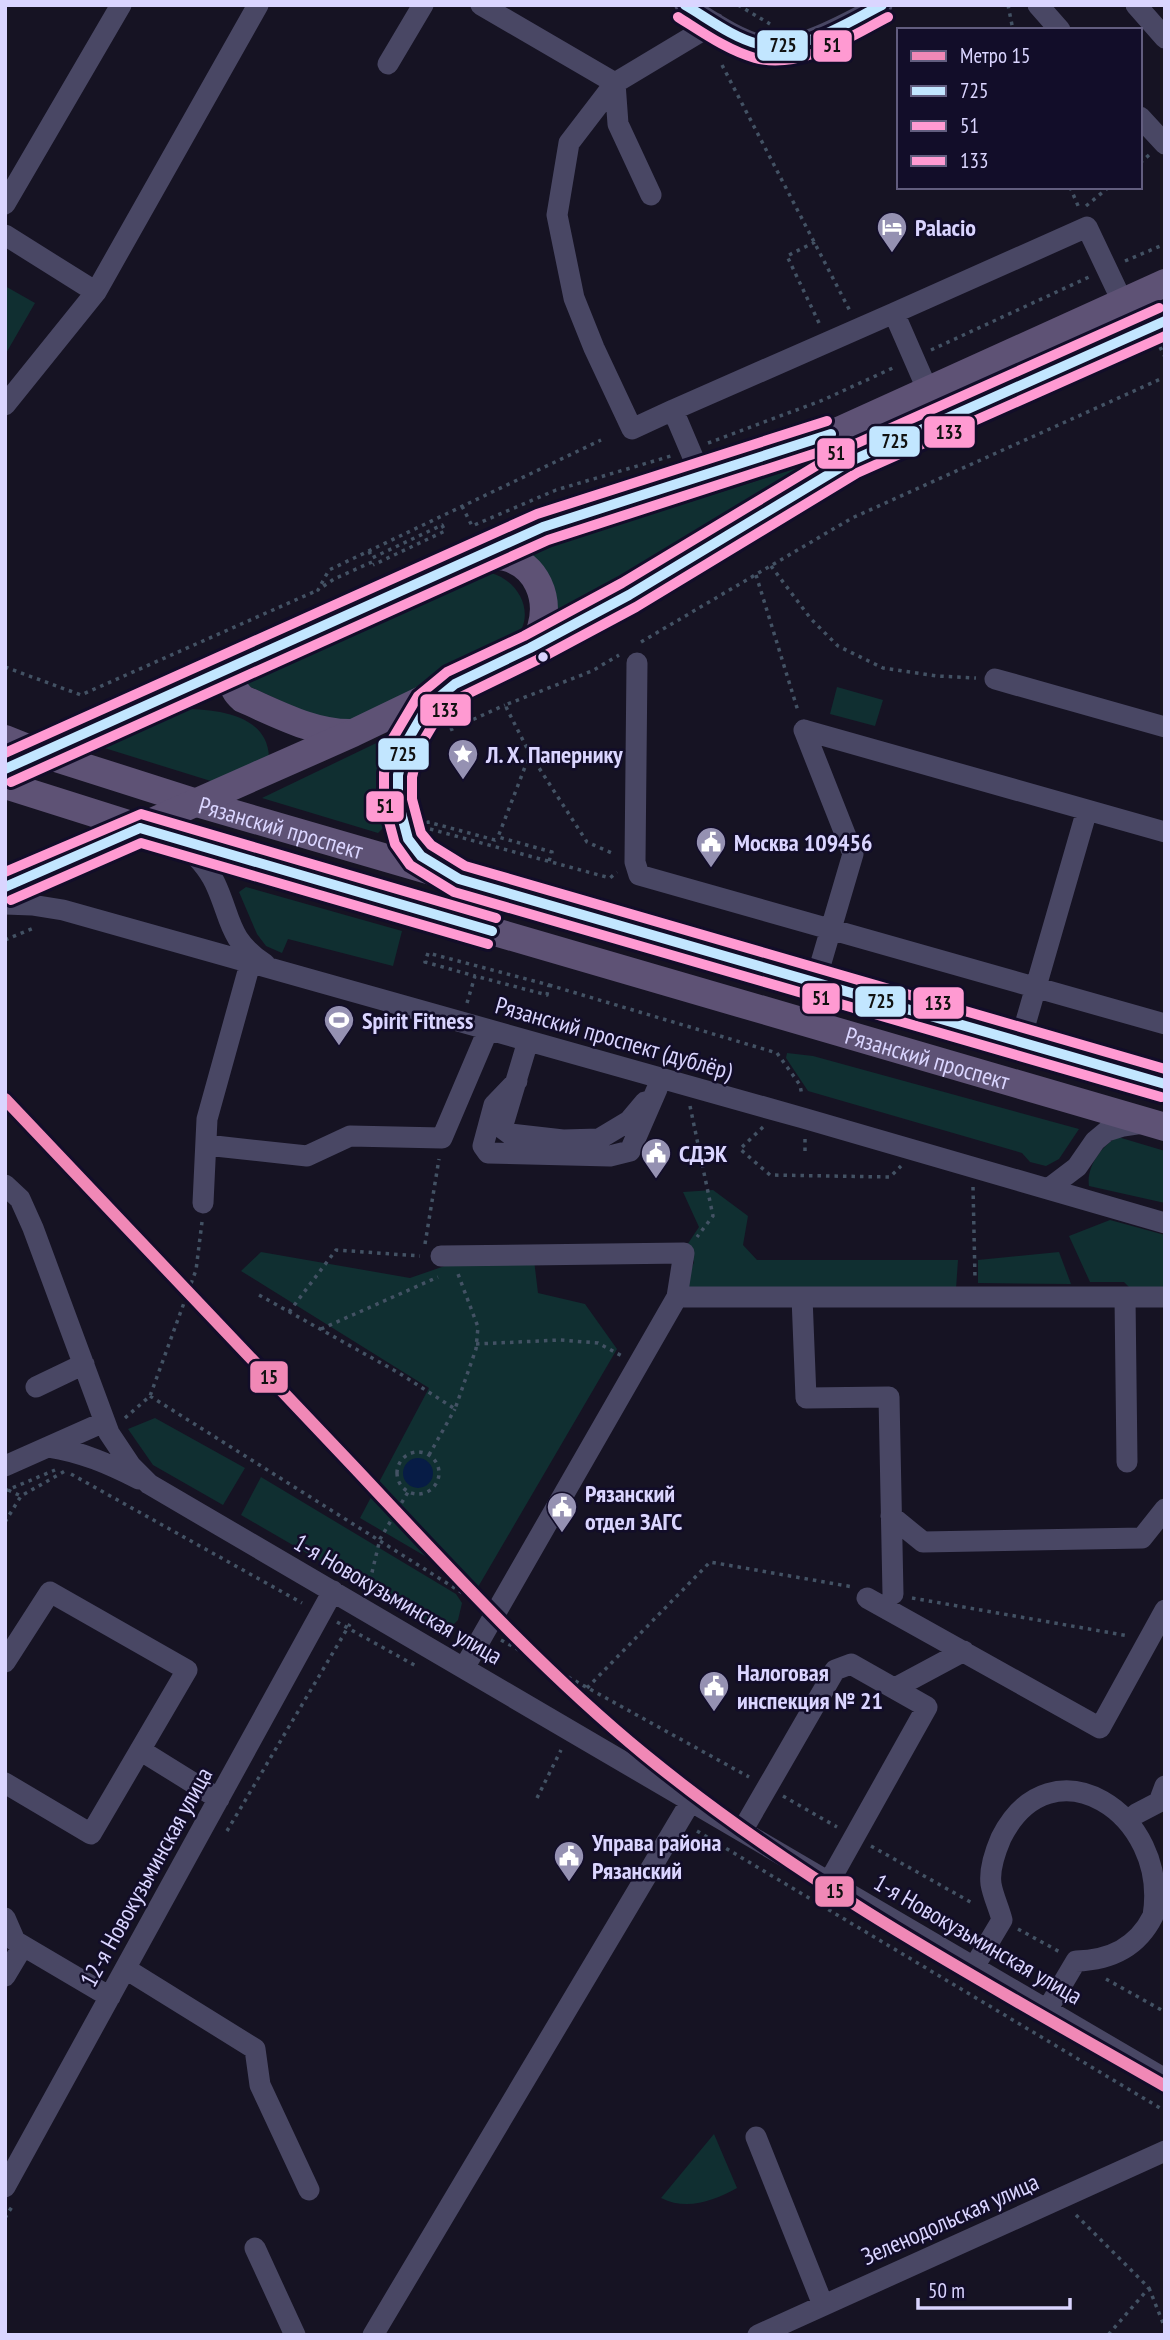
<svg xmlns="http://www.w3.org/2000/svg" width="1170" height="2340" viewBox="0 0 1170 2340" font-family="'PT Sans Narrow',sans-serif">
<style>
.green{fill:#102f31}
.water{fill:#071c46}
.lines{fill:none;stroke-linecap:round;stroke-linejoin:round}
.path{stroke:#435264;stroke-width:3.5;stroke-dasharray:3.5 5;stroke-linecap:butt}
.minor{stroke:#494764;stroke-width:21}
.major{stroke:#5e5275;stroke-width:28}
.bus-1-casing{stroke:#120d29;stroke-width:16}
.bus-2-casing{stroke:#120d29;stroke-width:16}
.bus-3-casing{stroke:#120d29;stroke-width:16}
.bus-1{stroke:#c2e6ff;stroke-width:10}
.bus-2{stroke:#ff9ad2;stroke-width:10}
.bus-3{stroke:#ff9ad2;stroke-width:10}
.metro-1-casing{stroke:#120d29;stroke-width:18}
.metro-1{stroke:#f088b6;stroke-width:12}
.bus-dot{fill:#dad5ff;stroke:#120d29;stroke-width:2.5}
.labels{text-anchor:middle;dominant-baseline:central;stroke-width:5;stroke-linejoin:round;paint-order:stroke}
.poi-label{font-size:24px;font-weight:bold;fill:#dad5ff;stroke:#120d29;text-anchor:start}
.street-label{font-size:24px;fill:#dad5ff;stroke:#120d29}
.line-badge{stroke:#120d29;stroke-width:2.5}
.pale-badge-label{font-size:19px;text-anchor:middle;font-weight:bold;fill:#111}
</style>
<rect width="100%" height="100%" fill="#161323"/>
<path class="green" d="M5,286l30,17 -30,52z
M826,459l-272,163 -29,-68z
M475,573c5,0 11,-1 16,0 24,6 42,34 30,57 -2,5 -7,9 -10,13l-168,82 -11,-1 -90,-41 6,-8z
M837,687l46,13 -8,26 -45,-12z
M180,709c34,0 87,4 89,48l-55,25 -116,-36z
M393,735l-6,19 -4,74 -5,5 -116,-35z
M246,887l156,44 -9,35 -105,-27 -6,14 -16,-7 -9,-12 -18,-42z
M787,1053l26,3 266,73 -20,30 -13,7 -16,-4 -8,-9 -214,-62 -22,-33z
M1118,1137l47,14v52l-76,-17c-3,-19 13,-41 29,-49z
M713,1190l35,26 -5,29 14,15h201l-2,29 -273,3 11,-30 -7,-17 12,-18 -16,-35z
M1110,1220l55,15v57l-29,2 -12,-12h-34l-21,-46z
M261,1252l149,26 55,-19 69,1 4,33 47,11 32,45 -139,238 -118,-69 69,-130 -188,-117z
M1059,1252l12,32 -93,-1v-23z
M155,1418l90,50 -22,37 -70,-40 -25,-36z
M261,1477l195,117 6,9 -4,17 -7,7 -15,1 -195,-113z
M714,2134l23,54c-24,13 -50,23 -76,10z"/>
<path class="water" d="M403 1473a15 15 0 1 1 30 0a15 15 0 1 1-30 0Z"/>
<g class="lines">
<path class="path" d="M738,5l32,19
M1008,5l5,25
M722,65l128,246
M1140,163l9,-8
M1070,187l9,21
M1086,206l23,-19
M815,242l-28,14 33,69
M1125,261l40,-17
M1160,347l5,10
M931,350l158,-73
M708,443l115,-43 72,-33
M462,506l10,20 84,-36 115,-34
M369,551l3,7 70,-33 3,6 -72,34
M372,562l-38,17 -16,11 11,-20 272,-130
M771,566l40,53 27,27 45,22 54,8 39,2
M756,575l42,136
M641,642l211,-124 313,-141
M5,667l76,28 237,-105
M450,730l55,-25
M530,754l57,88 27,12
M428,824v-2l67,18 3,-3
M430,829l180,49 7,-6
M549,861l3,-9 -54,-15 32,-83 -25,-49 87,-34 27,-16
M5,940l31,-13
M549,985l228,68 23,32 2,11
M467,1003l8,-27 72,19 2,-10 -121,-32 -3,9 50,14
M690,1106l23,110 -16,21
M763,1127l-23,22 30,26 120,2 11,-11
M805,1139v13
M973,1187l2,91
M425,1244l14,-85
M259,1295l140,78 56,36 21,-60 2,-22 -20,-53
M289,1312l47,-62 84,6
M321,1329l117,-52
M476,1344l84,-4 38,3 24,13
M150,1396l330,208
M125,1418l25,-22 46,-126 6,-48
M397 1473a21 21 0 1 1 42 0a21 21 0 1 1-42 0Z
M429,1455l26,-46
M71,1474l231,129
M8,1490l13,6
M5,1491l50,-21
M5,1522l16,-26 44,-25
M368,1589l12,-50 28,-47
M912,1598l217,38
M337,1622l79,44
M501,1640l248,137
M587,1688l123,-126 143,25
M783,1796l54,31
M537,1798l24,-48
M227,1831l123,-207
M697,1831l468,280
M871,1846l103,58
M1018,1929l42,23
M1106,1979l59,33
M1076,2215l73,73 -41,47
M5,2218l8,-13
M1149,2288l16,40"/>
<path class="minor" d="M481,5l134,78 100,-60
M685,5c24,14 49,33 76,40 37,9 88,-24 121,-40
M1038,5l22,25
M1136,5l29,33
M388,64l35,-59
M1140,117l25,27
M651,195l-33,-71 -3,-41 -46,60 -12,72 17,83 20,50 38,81 41,-19 28,66
M5,204l116,-199
M5,235l91,57
M928,391l-34,-78 193,-86 36,76
M5,405l91,-113 162,-287
M673,410l221,-97
M637,663l-2,199 4,13 526,149
M995,679l170,48
M804,730l361,102
M804,730l49,124 -38,129
M180,841c14,12 27,25 35,42 17,36 12,56 50,81
M5,904l27,1 31,5 740,208 362,105
M528,1041l-26,87 8,6 53,6 36,-1 30,-18 16,-19
M1020,1042l67,-232
M517,1081l-23,24 -11,41 5,7 122,3 20,-5 27,-62
M206,1145l101,11 43,-20 92,2 46,-108
M5,1185l15,14 13,29 76,205 22,33 18,18 1016,595
M1048,1189l29,-22 18,-26 12,-10 16,-5 20,-3
M203,1203l4,-84 43,-155
M441,1256l243,-3 -7,44
M802,1297l4,101 83,-1 4,197
M1125,1297l2,165
M36,1387l48,-23
M49,1447c33,5 60,17 90,32
M5,1466l99,-44
M891,1516l32,26 219,-4 23,-29
M867,1598l233,130 65,-118
M5,1662l45,-70 137,78 -96,164 -86,-51
M464,1668l213,-371h488
M895,1688l69,-37
M140,1750l79,49
M1136,1814l23,-12 6,-16
M742,1831l93,-161 16,-6 76,43 -98,175
M5,1918l10,23 95,56
M974,1967l28,-47c-3,-12 -9,-24 -11,-36 -2,-15 4,-32 10,-46 50,-100 169,-25 152,78 -16,32 -43,44 -77,45l-29,49
M126,1969l129,80 5,36 49,105
M5,1976l18,-30
M756,2137l67,168
M5,2187l328,-596
M255,2248l40,87
M373,2335l318,-534
M758,2335l407,-184"/>
<g class="major">
<path d="M477,557c9,0 20,-2 28,0 32,8 45,41 36,71 -2,7 -8,14 -11,20"/>
<path d="M241,661c-10,14 -12,26 2,38 35,15 69,34 107,34"/>
<path d="M439,697c-36,32 -57,100 -30,144 8,13 20,20 32,28"/>
<path id="s1" d="M5,739l35,14 157,50 968,281"/>
<path d="M5,769l236,-108 302,-134 291,-94 331,-150"/>
<path id="s2" d="M5,785l174,55 986,287"/>
<path d="M5,887l348,-154 177,-85 99,-53 222,-134 314,-140"/>
</g>
<g class="bus-1-casing">
<path id="bus-1" d="M685,5c24,14 47,32 73,39 42,11 88,-21 124,-39
M1165,321l-314,140 -222,134 -99,53 -75,36 -28,23 -21,36 -8,32v26l10,38 13,17 38,23 706,205
M5,769l538,-242 288,-93
M140,828l352,103
M5,887l135,-59"/>
</g>
<g class="bus-2-casing">
<path id="bus-2" d="M678,17c24,15 49,33 77,41 46,12 94,-21 133,-41
M1159,308l-315,141 -222,134 -98,53 -77,36 -29,24 -25,42 -9,35v30l11,41 15,21 44,27 707,205
M11,782l537,-242 287,-93
M11,900l130,-57 347,101"/>
</g>
<g class="bus-3-casing">
<path id="bus-3" d="M1165,336l-308,137 -221,134 -99,53 -74,36 -25,20 -19,32 -7,29v22l9,34 10,12 34,21 700,203
M5,753l532,-239 290,-93
M5,872l136,-58 355,104"/>
</g>
<use href="#bus-1" class="bus-1"/>
<use href="#bus-2" class="bus-2"/>
<use href="#bus-3" class="bus-3"/>
<g class="metro-1-casing">
<path id="metro-1" d="M5,1099c117,123 234,246 350,369 93,99 185,201 290,287 160,131 342,229 520,331"/>
</g>
<use href="#metro-1" class="metro-1"/>
</g>
<defs>
<g id="hotel-pin" transform="scale(1.575)"><path d="M0 17L-7.5 6A9.5 9.5 0 1 1 7.5 6Z" fill="#9591b2" stroke="#120d29"/><path d="M-6-4.5h1.5V1H6V5H4.5V3h-9V5H-6ZM-4 0a1.8 1.8 0 1 1 3.6 0ZM.5 0V-2.5h3Q6-2.5 6 0Z" fill="#fff"/></g>
<g id="sight-pin" transform="scale(1.575)"><path d="M0 17L-7.5 6A9.5 9.5 0 1 1 7.5 6Z" fill="#9591b2" stroke="#120d29"/><path d="M0-6L1.8-2.2L6-1.7L2.9 1.2L3.7 5.4L0 3.3L-3.7 5.4L-2.9 1.2L-6-1.7L-1.8-2.2Z" fill="#fff"/></g>
<g id="civic-pin" transform="scale(1.575)"><path d="M0 17L-7.5 6A9.5 9.5 0 1 1 7.5 6Z" fill="#9591b2" stroke="#120d29"/><path d="M-.6-6.5H3V-4.5H.6V-3L4-1V1h2V6H-6V1h2V-1L-.6-3ZM-1.2 2.5V6h2.4V2.5Z" fill="#fff"/></g>
<g id="stadium-pin" transform="scale(1.575)"><path d="M0 17L-7.5 6A9.5 9.5 0 1 1 7.5 6Z" fill="#9591b2" stroke="#120d29"/><path d="M0-5a6.5 5 0 1 0 0 10a6.5 5 0 1 0 0-10ZM-3.5-1.8h7v3.6h-7Z" fill="#fff"/></g>
</defs>
<g fill-rule="evenodd">
<use href="#hotel-pin" x="892" y="227"/>
<use href="#sight-pin" x="463" y="754"/>
<use href="#civic-pin" x="711" y="842"/>
<use href="#stadium-pin" x="339" y="1020"/>
<use href="#civic-pin" x="656" y="1153"/>
<use href="#civic-pin" x="562" y="1507"/>
<use href="#civic-pin" x="714" y="1686"/>
<use href="#civic-pin" x="569" y="1856"/>
</g>
<circle class="bus-dot" cx="543" cy="657" r="6"/>
<g class="labels">
<g class="poi-label">
<text x="915" y="227">Palacio</text>
<text x="486" y="754">Л. Х. Папернику</text>
<text x="734" y="842">Москва 109456</text>
<text x="362" y="1020">Spirit Fitness</text>
<text x="679" y="1153">СДЭК</text>
<text x="585" y="1493">Рязанский<tspan x="585" dy="28">отдел ЗАГС</tspan></text>
<text x="737" y="1672">Налоговая<tspan x="737" dy="28">инспекция № 21</tspan></text>
<text x="592" y="1842">Управа района<tspan x="592" dy="28">Рязанский</tspan></text>
</g>
<g class="street-label">
<text stroke="none"><textPath href="#s1" startOffset="290">Рязанский проспект</textPath></text>
<text transform="translate(614 1038) rotate(16)">Рязанский проспект (дублёр)</text>
<text stroke="none"><textPath href="#s2" startOffset="962">Рязанский проспект</textPath></text>
<text transform="translate(398 1599) rotate(30)">1-я Новокузьминская улица</text>
<text transform="translate(146 1877) rotate(-61)">12-я Новокузьминская улица</text>
<text transform="translate(978 1939) rotate(30)">1-я Новокузьминская улица</text>
<text transform="translate(950 2219) rotate(-24)">Зеленодольская улица</text>
</g>
</g>
<g class="line-badge">
<rect x="756" y="29" width="53" height="33" rx="7" fill="#c2e6ff"/>
<rect x="812" y="29" width="41" height="34" rx="7" fill="#ff9ad2"/>
<rect x="923" y="415" width="53" height="34" rx="7" fill="#ff9ad2"/>
<rect x="868" y="425" width="53" height="33" rx="7" fill="#c2e6ff"/>
<rect x="816" y="437" width="40" height="33" rx="7" fill="#ff9ad2"/>
<rect x="419" y="693" width="53" height="34" rx="7" fill="#ff9ad2"/>
<rect x="377" y="737" width="53" height="34" rx="7" fill="#c2e6ff"/>
<rect x="365" y="790" width="40" height="33" rx="7" fill="#ff9ad2"/>
<rect x="801" y="982" width="40" height="33" rx="7" fill="#ff9ad2"/>
<rect x="854" y="985" width="53" height="33" rx="7" fill="#c2e6ff"/>
<rect x="912" y="986" width="53" height="34" rx="7" fill="#ff9ad2"/>
<rect x="249" y="1360" width="40" height="34" rx="7" fill="#f088b6"/>
<rect x="814" y="1875" width="41" height="33" rx="7" fill="#f088b6"/>
</g>
<g class="pale-badge-label">
<text x="783" y="52">725</text>
<text x="832" y="52">51</text>
<text x="949" y="439">133</text>
<text x="895" y="448">725</text>
<text x="836" y="460">51</text>
<text x="445" y="717">133</text>
<text x="403" y="761">725</text>
<text x="385" y="813">51</text>
<text x="821" y="1005">51</text>
<text x="881" y="1008">725</text>
<text x="938" y="1010">133</text>
<text x="269" y="1384">15</text>
<text x="835" y="1898">15</text>
</g>
<rect width="1170" height="2340" fill="none" stroke="#dad5ff" stroke-width="14"/>
<rect x="897" y="28" width="245" height="161" fill="#120d29" stroke="#625d7f" stroke-width="2"/>
<rect x="911" y="51" width="35" height="10" fill="#f088b6" stroke="#625d7f" stroke-width="2"/>
<text x="960" y="63" font-size="21" fill="#dad5ff">Метро 15</text>
<rect x="911" y="86" width="35" height="10" fill="#c2e6ff" stroke="#625d7f" stroke-width="2"/>
<text x="960" y="98" font-size="21" fill="#dad5ff">725</text>
<rect x="911" y="121" width="35" height="10" fill="#ff9ad2" stroke="#625d7f" stroke-width="2"/>
<text x="960" y="133" font-size="21" fill="#dad5ff">51</text>
<rect x="911" y="156" width="35" height="10" fill="#ff9ad2" stroke="#625d7f" stroke-width="2"/>
<text x="960" y="168" font-size="21" fill="#dad5ff">133</text>
<path d="M918 2298v10h152v-10" fill="none" stroke="#dad5ff" stroke-width="3.5"/>
<text x="928" y="2298" font-size="21" fill="#dad5ff" stroke="#120d29" stroke-width="5" paint-order="stroke">50 m</text>
</svg>
